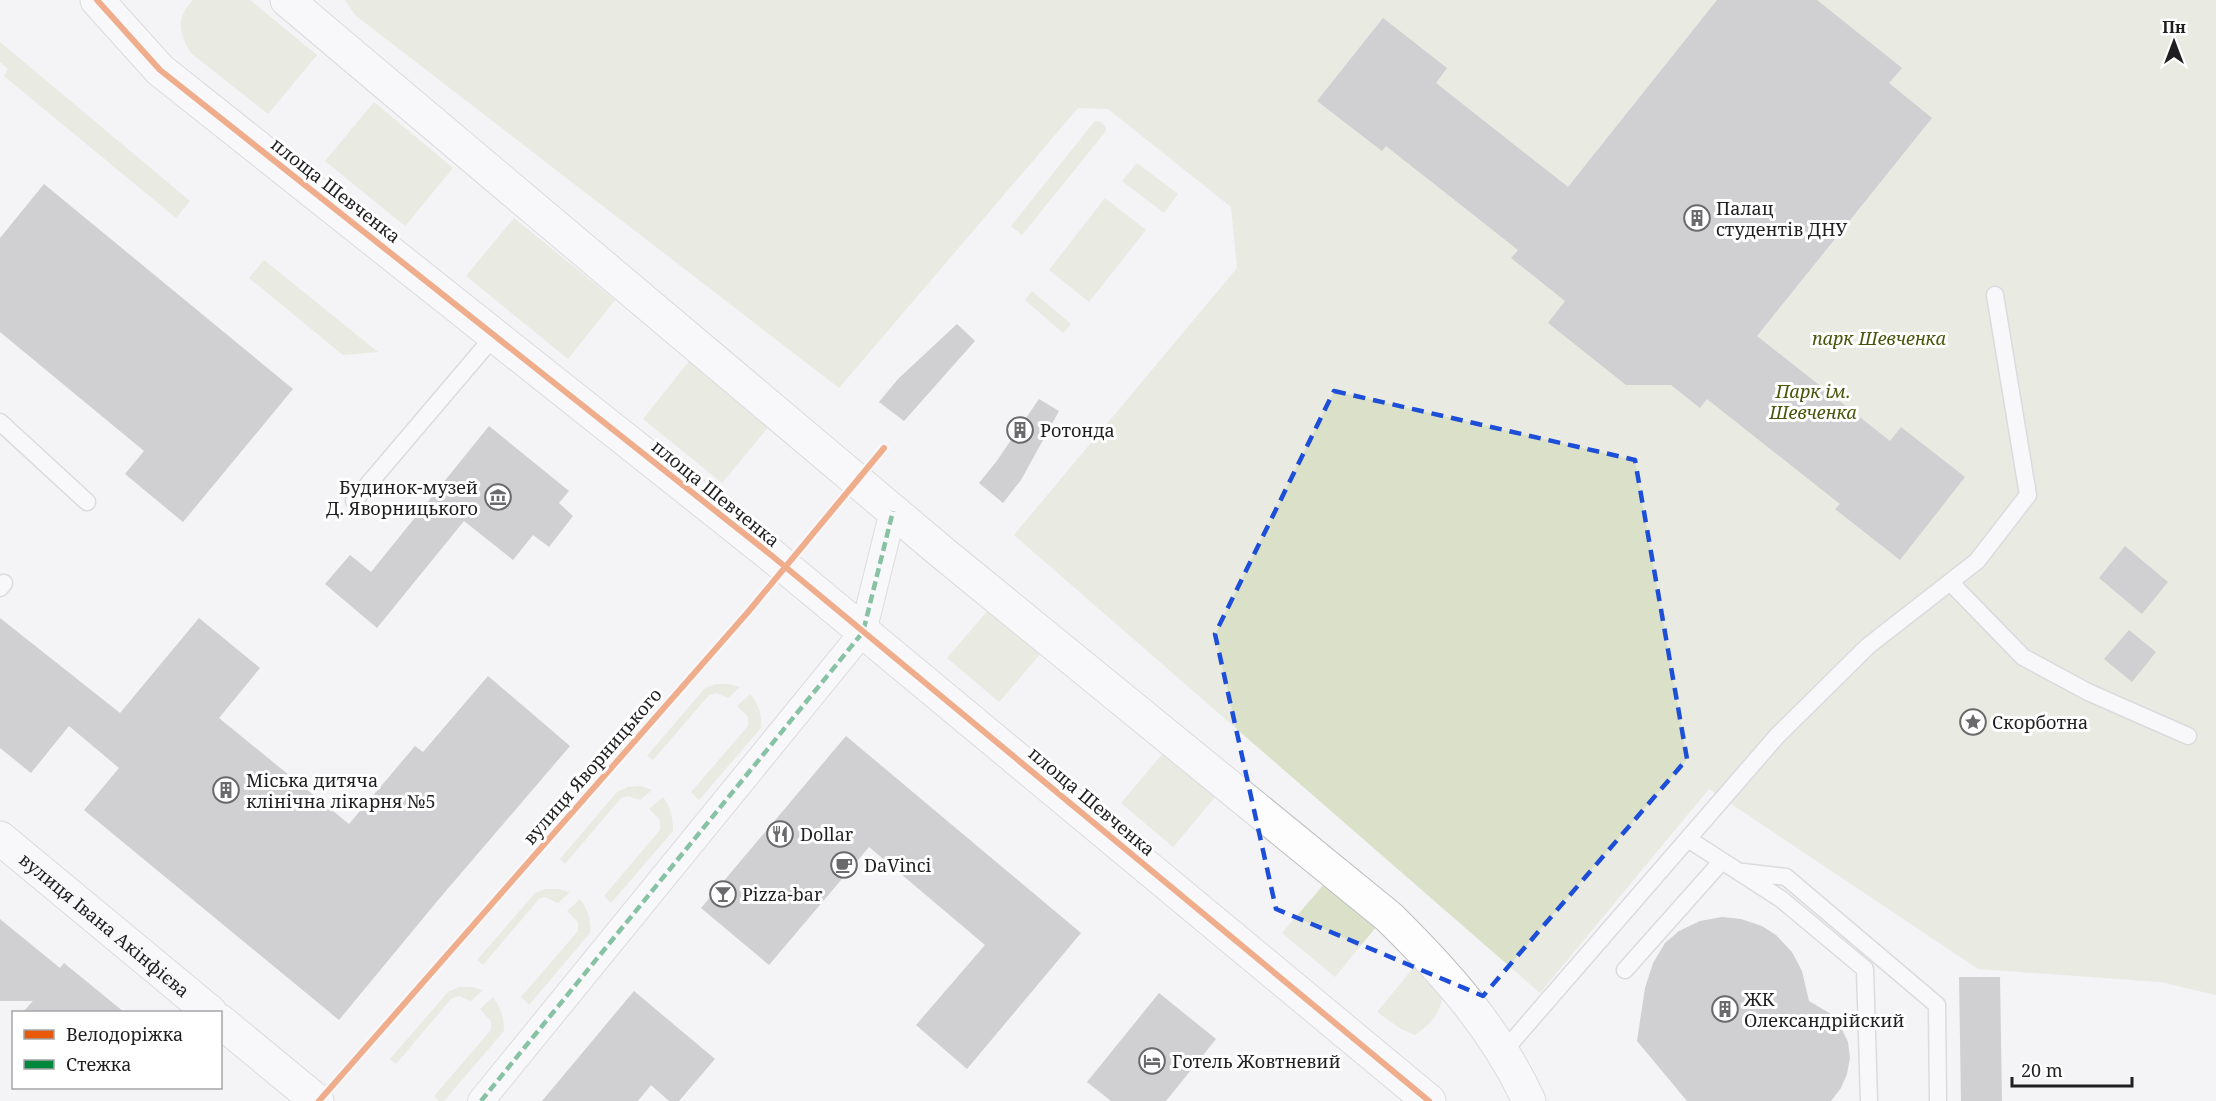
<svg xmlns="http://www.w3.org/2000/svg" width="2216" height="1101" viewBox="0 0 2216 1101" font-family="'Noto Serif',serif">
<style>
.green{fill:#dbe1c9}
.building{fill:#a5a4a6}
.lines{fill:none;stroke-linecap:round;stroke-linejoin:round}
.service-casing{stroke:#bebdbf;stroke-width:19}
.pedestrian-casing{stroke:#bebdbf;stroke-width:28}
.minor-casing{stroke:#bebdbf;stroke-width:35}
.tertiary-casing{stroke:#bebdbf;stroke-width:35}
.service{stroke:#fdfdfe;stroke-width:16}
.pedestrian{stroke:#fdfdfe;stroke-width:26}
.minor{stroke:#fdfdfe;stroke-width:33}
.tertiary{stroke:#fdfdfe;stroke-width:33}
.quiet{stroke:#00873e;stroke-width:4.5;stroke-dasharray:9 4.5;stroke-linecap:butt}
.cycleway-casing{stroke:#fff;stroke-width:10}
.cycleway{stroke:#e8590c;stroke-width:6}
.marked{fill:none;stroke:#1d4ed8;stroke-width:4.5;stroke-dasharray:12 8;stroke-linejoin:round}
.labels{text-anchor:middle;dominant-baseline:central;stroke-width:6;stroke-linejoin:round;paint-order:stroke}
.street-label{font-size:18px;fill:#1f1e20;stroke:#fff}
.poi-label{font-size:18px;fill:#1f1e20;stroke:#fff;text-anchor:start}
.park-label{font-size:18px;font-style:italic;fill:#48550c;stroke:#fff}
</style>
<rect width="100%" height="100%" fill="#f4f3f5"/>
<path class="green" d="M193,0h57l67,55 -49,59 -76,-60c-13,-19 -17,-36 1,-54z
M345,0h1871v995l-56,-13 -182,-13 -269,-180 -169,204 -526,-458 223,-267 -6,-61 -123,-98 -30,-1 -239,280 -484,-373z
M0,42l190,159 -14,17 -172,-142 4,-7 -8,-7z
M374,102l79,66 -48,58 -80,-65z
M1099,121l7,6v4l-84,104 -11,-9 83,-104z
M1137,163l41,31 -14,19 -42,-32z
M1105,198l41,32 -57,72 -40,-32z
M514,218l101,82 -47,59 -102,-83z
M264,260l114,92 -35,3 -94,-77z
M1032,291l39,33 -8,9 -38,-33z
M690,360l80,65 -48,58 -79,-64z
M990,608l52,44 -43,50 -52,-44z
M716,684h12l12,3 -12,11 -12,-5 -7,2 -56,65 -6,-4 58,-68z
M750,694c9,11 12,20 11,34l-62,72 -8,-8 57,-66v-9l-11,-11z
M1164,752l52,44 -43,51 -52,-44z
M641,786l11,4 -12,10 -12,-4 -7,2 -56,66 -5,-5 57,-67 11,-5z
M663,797c8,11 10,20 10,34l-62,72 -7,-7 56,-66v-10l-11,-11z
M1325,883l52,43 -42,51 -53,-44z
M546,889h12l12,3 -12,11 -13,-6 -6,2 -56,66 -6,-5 58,-67z
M580,899c8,11 11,20 10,34l-61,72 -8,-8 57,-66v-9l-11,-11z
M1419,961l26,23c-5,28 -7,34 -30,51l-14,-6 -24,-17z
M459,987h13l11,3 -12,11 -12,-5 -7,2 -56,66 -6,-5 58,-67z
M493,997c8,12 11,20 11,34l-60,70h-5l-5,-5 57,-66v-9l-11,-12z"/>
<path class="building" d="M1717,0h100l85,68 -13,15 43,35 -175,218 133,105 11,-14 64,50 -65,83 -65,-51 5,-5 -133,-105 -7,9 -29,-23h-45l-78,-62 17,-22 -54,-43 7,-8 -132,-104 -4,5 -65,-50 66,-83 64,50 -11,15 132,104z
M44,184l249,205 -110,133 -58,-48 19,-23 -144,-119v-94z
M957,324l18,17 -71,80 -25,-19 19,-23z
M1039,399l20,12 -38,69 -18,23 -24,-20 17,-21z
M489,426l80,65 -10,12 14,13 -24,31 -16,-12 -20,25 -49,-39 -87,107 -52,-44 25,-29 21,17z
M2125,546l43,36 -26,32 -43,-36z
M0,618l120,95 79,-95 61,50 -41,50 130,106 66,-78 8,6 65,-76 82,70 -131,153 -100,121 -255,-210 35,-42 -50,-42 -38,47 -31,-25z
M2129,630l27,22 -24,30 -28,-23z
M846,736l235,197 -114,136 -51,-44 69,-80 -116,-98 -100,118 -68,-57z
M1722,917l19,2 21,7 14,9 16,17 10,19 7,30 27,16 12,25 2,16 -3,16 -6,14 -10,13h-144l-50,-60 8,-53 8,-25 12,-20 14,-12 21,-10z
M0,919l60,49 4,-5 60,49h-101l10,-11h-33z
M1959,977h41l2,124h-41z
M634,991l81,68 -36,42h-10l-18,-16 -13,16h-96z
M1159,993l57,46 -50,62h-55l-24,-19z"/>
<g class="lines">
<g class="service-casing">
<path id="service" d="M0,422l87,80
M354,501l141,-166
M1950,582l73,75 65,35 100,44
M0,588l4,-5
M1688,839l93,60 84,70 4,132
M1743,872l43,5 151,128 1,96
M1625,970l97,-109
M1503,1052l274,-316 91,-90 109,-85 51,-66 -33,-200"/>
</g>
<g class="pedestrian-casing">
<path id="pedestrian" d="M481,1101l382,-469 30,-121"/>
</g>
<g class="minor-casing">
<g id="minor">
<path id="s1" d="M0,838l210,174"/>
<path d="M220,1021l97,80"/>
</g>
</g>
<g class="tertiary-casing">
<path id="tertiary" d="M97,0l63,70 611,485 658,546
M287,0l657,554 445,363c56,55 107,112 140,184"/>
</g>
<use href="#service" class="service"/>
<use href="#pedestrian" class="pedestrian"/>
<use href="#minor" class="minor"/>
<use href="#tertiary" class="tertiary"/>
<path class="quiet" d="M481,1101l382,-469 30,-121"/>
<g class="cycleway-casing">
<path id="cycleway" d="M97,0l63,70 611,485 658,546
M319,1101l429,-489 136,-164"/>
</g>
<use href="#cycleway" class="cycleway"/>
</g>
<path d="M0 0H2216V1101H0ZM1334,391l301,69 52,299 -204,237 -207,-87 -61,-275z" fill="#f4f3f5" fill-opacity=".55" fill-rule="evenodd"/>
<path class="marked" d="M1334,391l301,69 52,299 -204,237 -207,-87 -61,-275z"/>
<defs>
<g id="building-ring" transform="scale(1.35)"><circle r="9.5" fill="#fff" stroke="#6a696b" stroke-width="1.5"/><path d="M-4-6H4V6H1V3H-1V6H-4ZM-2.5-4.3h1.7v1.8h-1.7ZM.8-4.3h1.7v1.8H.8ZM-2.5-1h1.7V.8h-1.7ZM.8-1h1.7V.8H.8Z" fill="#6a696b"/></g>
<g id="museum-ring" transform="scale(1.35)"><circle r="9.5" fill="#fff" stroke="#6a696b" stroke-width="1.5"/><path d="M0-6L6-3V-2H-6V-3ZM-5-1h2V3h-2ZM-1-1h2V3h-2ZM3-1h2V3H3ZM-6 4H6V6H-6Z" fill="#6a696b"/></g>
<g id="sight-ring" transform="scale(1.35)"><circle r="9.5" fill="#fff" stroke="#6a696b" stroke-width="1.5"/><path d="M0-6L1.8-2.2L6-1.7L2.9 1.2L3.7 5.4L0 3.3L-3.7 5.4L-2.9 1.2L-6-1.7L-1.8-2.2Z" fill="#6a696b"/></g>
<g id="restaurant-ring" transform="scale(1.35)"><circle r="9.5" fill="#fff" stroke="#6a696b" stroke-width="1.5"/><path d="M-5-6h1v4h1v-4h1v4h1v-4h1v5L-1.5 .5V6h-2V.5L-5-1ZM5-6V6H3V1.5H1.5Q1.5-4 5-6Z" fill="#6a696b"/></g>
<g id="cafe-ring" transform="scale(1.35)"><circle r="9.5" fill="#fff" stroke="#6a696b" stroke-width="1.5"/><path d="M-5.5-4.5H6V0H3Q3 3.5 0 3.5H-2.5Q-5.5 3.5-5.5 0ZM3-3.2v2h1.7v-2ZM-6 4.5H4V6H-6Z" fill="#6a696b"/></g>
<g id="bar-ring" transform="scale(1.35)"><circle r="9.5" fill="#fff" stroke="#6a696b" stroke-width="1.5"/><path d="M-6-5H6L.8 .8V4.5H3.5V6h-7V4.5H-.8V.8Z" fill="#6a696b"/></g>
<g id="hotel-ring" transform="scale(1.35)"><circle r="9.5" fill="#fff" stroke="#6a696b" stroke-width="1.5"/><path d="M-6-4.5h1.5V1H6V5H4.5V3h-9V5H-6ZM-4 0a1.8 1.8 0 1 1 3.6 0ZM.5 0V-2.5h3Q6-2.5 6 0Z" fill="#6a696b"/></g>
</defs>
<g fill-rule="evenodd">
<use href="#building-ring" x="1697" y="218"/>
<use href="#building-ring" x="1020" y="430"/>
<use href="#museum-ring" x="498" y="497"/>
<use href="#sight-ring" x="1973" y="722"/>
<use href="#building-ring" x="226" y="790"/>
<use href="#restaurant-ring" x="780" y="834"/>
<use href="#cafe-ring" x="844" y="865"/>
<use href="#bar-ring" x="723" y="894"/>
<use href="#building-ring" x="1725" y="1009"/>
<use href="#hotel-ring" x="1152" y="1061"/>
</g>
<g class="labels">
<g class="street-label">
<text transform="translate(336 190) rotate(38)">площа Шевченка</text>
<text transform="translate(716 493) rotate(39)">площа Шевченка</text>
<text transform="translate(592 766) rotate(-49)">вулиця Яворницького</text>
<text transform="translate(1092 801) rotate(40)">площа Шевченка</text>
<text stroke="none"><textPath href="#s1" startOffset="136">вулиця Івана Акінфієва</textPath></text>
</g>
<g class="poi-label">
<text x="1716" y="208">Палац<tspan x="1716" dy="21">студентів ДНУ</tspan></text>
<text x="1040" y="430">Ротонда</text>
<text x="478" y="487" text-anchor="end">Будинок-музей<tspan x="478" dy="21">Д. Яворницького</tspan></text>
<text x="1992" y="722">Скорботна</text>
<text x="246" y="780">Міська дитяча<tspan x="246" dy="21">клінічна лікарня №5</tspan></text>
<text x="800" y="834">Dollar</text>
<text x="864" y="865">DaVinci</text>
<text x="742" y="894">Pizza-bar</text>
<text x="1744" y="999">ЖК<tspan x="1744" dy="21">Олександрійский</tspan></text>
<text x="1172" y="1061">Готель Жовтневий</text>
</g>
<g class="park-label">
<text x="1879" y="338">парк Шевченка</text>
<text x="1813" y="391">Парк iм.<tspan x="1813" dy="21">Шевченка</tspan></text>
</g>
</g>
<rect x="12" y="1011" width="210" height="78" fill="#ffffff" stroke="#a5a5a6" stroke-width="1.5"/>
<rect x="24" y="1030" width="30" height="9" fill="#e8590c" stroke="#a5a5a6" stroke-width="1.5"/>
<text x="66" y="1041" font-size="18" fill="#1f1e20">Велодоріжка</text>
<rect x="24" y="1060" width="30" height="9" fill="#00873e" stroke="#a5a5a6" stroke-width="1.5"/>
<text x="66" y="1071" font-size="18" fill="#1f1e20">Стежка</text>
<g transform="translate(2174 42)" stroke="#ffffff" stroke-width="4.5" paint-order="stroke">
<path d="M0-4.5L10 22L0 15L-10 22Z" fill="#1f1e20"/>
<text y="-9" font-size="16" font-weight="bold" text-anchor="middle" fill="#1f1e20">Пн</text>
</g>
<path d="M2012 1077v9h120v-9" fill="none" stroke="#1f1e20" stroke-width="3"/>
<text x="2021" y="1077" font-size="18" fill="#1f1e20" stroke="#ffffff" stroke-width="4.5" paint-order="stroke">20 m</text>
</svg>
